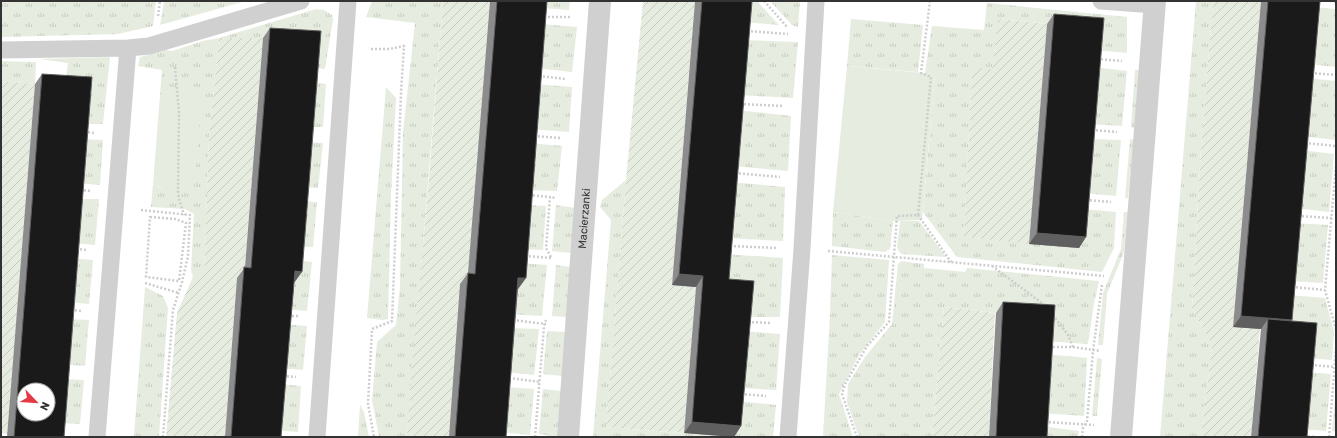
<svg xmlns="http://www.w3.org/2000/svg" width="1337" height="438" viewBox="0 0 1337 438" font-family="Rubik,sans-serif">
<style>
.grass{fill:url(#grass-tufts)}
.park{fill:#e6ecdf}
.garden{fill:url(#garden-furrows)}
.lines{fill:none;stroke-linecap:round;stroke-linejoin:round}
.path{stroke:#cdcdcd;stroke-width:2.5;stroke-dasharray:2 2;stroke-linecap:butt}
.service{stroke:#d0d0d0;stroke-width:17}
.minor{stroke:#d0d0d0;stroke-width:22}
.wall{fill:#8c8c8c}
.shaded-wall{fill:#5f5f5f}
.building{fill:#1a1a1a;stroke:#5f5f5f;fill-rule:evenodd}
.labels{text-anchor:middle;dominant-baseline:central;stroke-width:4;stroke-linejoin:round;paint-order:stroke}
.street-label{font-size:11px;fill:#333;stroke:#fff}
</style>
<defs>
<pattern id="grass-tufts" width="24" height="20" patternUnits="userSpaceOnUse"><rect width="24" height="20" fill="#e6ecdf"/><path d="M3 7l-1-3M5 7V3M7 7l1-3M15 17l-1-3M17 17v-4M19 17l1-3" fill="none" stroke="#c6cbc0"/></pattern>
<pattern id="garden-furrows" width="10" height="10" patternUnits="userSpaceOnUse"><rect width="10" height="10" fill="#e6ecdf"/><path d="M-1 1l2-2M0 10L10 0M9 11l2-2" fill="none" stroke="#c6cbc0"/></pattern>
</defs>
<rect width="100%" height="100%" fill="#fff"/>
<path class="grass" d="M1,1h155l-3,25 -35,8 -117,3z
M164,1h82l-86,24z
M372,1h71l-36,436h-28l-7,-37 5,-58 19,-17 4,-38 3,-155 12,-109 -49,-6z
M540,1h30l-1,9 -29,-2z
M745,1h12l22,24 -35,-3z
M770,1h30l-2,26 -6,-2z
M1196,1h17l-12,146 -9,161 20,37 -11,92h-41z
M987,3l140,14v36l-33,-3 -47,-26 -48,-5 -7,50h-20l-8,168 114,11 4,-39 34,3 -2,36 -12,24 -145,-15 -34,-45 12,-138 -10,-1 7,-47 52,4z
M1312,7l24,2v58l-28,-3z
M316,9l8,1 8,5 1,4 -8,50 -14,-2 -92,-29 -10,100 -5,139h-11l-2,-6 3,-57 -9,-5 -34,-2 2,-23 8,4 8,-97 -9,4 2,-25 -24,-4 2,-9 26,-7 6,1 31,-10 16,-3z
M851,19l72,6 -5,47 -71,-6z
M541,24l36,3 -5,45 -37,-4z
M742,40l56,2 -5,56 -56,-3z
M110,57l-7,67h-21l-17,-37 3,-24 -28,-4z
M1,61l35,1 -1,22 -34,-3z
M1093,67l34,4 -5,55 -33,-2z
M1135,70h5l-5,58 -4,-1z
M1306,78l30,3v59l-35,-4z
M310,82l16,2 -3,43h-16z
M534,84l38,3 -3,45 -38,-3z
M386,87l10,11 -5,98 -3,123 -5,1 -16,-2z
M736,110l55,6 -3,55 -56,-5z
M81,139l22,1 -3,45 -23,-2z
M1087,139l34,1 -5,56 -33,-3z
M1130,139l4,1 -6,58h-3z
M305,142l18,1 -5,45 -16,-1z
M530,143l32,3 -5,45 -31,-1z
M1300,150l34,4 -5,58 -34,-4z
M626,180l-20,247 128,10 3,-36 39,4 -3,32h-180l18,-217 -11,-13 2,-7z
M730,182l55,5 -2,54 -57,-3z
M76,199h23l-4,46 -23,-2z
M301,201l16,1 -4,45h-16z
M525,205l21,1 -3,44 -22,-1z
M556,205l19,3 -4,45 -19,-2z
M833,212l60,9 -3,28 -5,3 -53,-6z
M1124,212h4l-4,40 -17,42 -4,51h-5l5,-52 18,-44z
M900,221h19l27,36 -45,-3 -4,-6z
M1294,223l34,2 -5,58 -34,-2z
M724,254l59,4 -3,59h-34l-25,-27z
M832,255l57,5 -4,62 -26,33 -20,39 14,43h-30l7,-123z
M71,258l22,2 -4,44 -21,-2z
M296,260l16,2 -5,49 -22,-2z
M901,261l23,3v4l41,4 2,-4 132,13 -5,23 -6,40 -42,-3 -50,-28 -52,-6 -12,130h-73l-12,-35 1,-18 17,-27 27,-33 6,-60z
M520,263l27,2 -5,51 -33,-2z
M556,265l15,2 -5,50 -14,-1z
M145,287l18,9 5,12 -9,129h-25z
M1288,295l37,3 9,34 -2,28 -24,-2 -24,-26z
M67,319l22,1 -4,46 -22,-2z
M283,324l24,2 -4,44 -23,-2z
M508,328l31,1 -5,46 -29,-3z
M547,331l19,1 -4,44 -19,-2z
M743,331l37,3 -4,56 -38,-2z
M1045,354l42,4 -3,58 -42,-3z
M1097,358l5,1 -5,57h-5z
M1306,372l25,2 -5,57 -24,-2z
M62,379l22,1 -4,44 -22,-1z
M279,384l22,2 -3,46 -23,-2z
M503,387l31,2 -4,46 -30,-3z
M1336,387v45l-4,-1z
M543,389l18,2 -4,46 -18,-3z
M360,405l4,7 5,25h-11z
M1041,426l38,5 -1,6h-38z"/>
<path class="park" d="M847,66l88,8 -13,146 -29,1 -60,-9z
M178,90l18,3 6,3 -8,94c-13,3 -29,0 -41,-6l7,-89 9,-4z"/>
<path class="garden" d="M443,1h47l-22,283 -19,153h-42l4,-61 19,-210z
M643,1h52l-23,284 24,2 -12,146 -78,-6 20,-247z
M1213,1h48l-28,326 27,2 -9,108h-50l11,-92 -20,-37 9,-161z
M998,19l49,5 -18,220 -65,-7 8,-169 20,1z
M219,38h44l-19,241h-7l-12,158h-59l11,-124 16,-36 11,-1 5,-138z
M1,81l34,3 -27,350 -7,-1z
M944,307l51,6 -6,124h-57z"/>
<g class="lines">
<path class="path" d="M764,1l24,27
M1330,1l6,1
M158,16l2,-15
M544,17h27
M747,31l41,3
M371,49h18l15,-3 -3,47 -9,228 -20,8 -4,75 6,33
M1097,59l25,2
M175,67l4,46 -1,78 1,8 5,16
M1311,73l25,2
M539,76l27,3
M740,104l43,2
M1092,130l25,2
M84,132l11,1
M534,136l27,2
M1305,143l31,3
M1336,166l-11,124 11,40
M735,173l45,4
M80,190l11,1
M529,195l21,2
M1086,200l25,2
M141,210l49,5 -2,41 -6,26 -9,28 -10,127
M918,215l33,47
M1298,216l34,2
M150,217l25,2 11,4 -7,58 -33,-4z
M730,246l47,2
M76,249l11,1
M828,251l276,25
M525,256l27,2
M551,257l-5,-9 4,-51 6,1
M992,266l54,40
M145,283l34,10
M1292,287l33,3
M71,310l11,1
M1053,315l15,20 5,12
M288,316h11
M513,320l33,4
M748,322l23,1
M1049,347h24l27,4
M1311,365l25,2
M283,376l13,1
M509,378l31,4
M741,394l25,2
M1045,422l49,3
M1304,436l12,1
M535,437l9,-111 2,-6
M857,437l-15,-43 3,-10 22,-38 22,-24 8,-106 21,-1 13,-138 -10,-4 9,-72
M1082,437l1,-9 4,-7 6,-70 9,-66
M1329,437l7,-89"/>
<path class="service" d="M1101,1l54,4
M1,50l127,-2 21,-2 152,-45
M97,437l31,-389
M317,437l31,-436
M788,437l14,-188 14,-248"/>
<g class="minor">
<path id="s1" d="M568,437l32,-436"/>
<path d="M1121,437l34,-436"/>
</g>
</g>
<path class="wall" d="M490,1h57l-21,277 -8,11 -12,148h-57l11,-153 8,-11z
M695,1h57l-23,278 12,147 -7,11 -50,-4 12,-146 -24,-2z
M1261,1h59l-28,320 15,116h-56l10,-108 -28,-2z
M1054,14l32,223 -7,11 -50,-4 18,-220z
M270,28l24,255 -13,154h-56l12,-159 8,-11 18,-229z
M42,74l22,363h-57l28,-353z
M1003,302l44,135h-58l7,-124z"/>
<path class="shaded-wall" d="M1037,233l49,4 -7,11 -50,-4z
M295,271l7,1 -8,11 -7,-1z
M679,274l24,2 -7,11 -24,-2z
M518,278h8l-8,11h-7z
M1241,316l51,4 -8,11 -16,-12 -7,10 -28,-2z
M692,422l49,4 -7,11 -50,-4z"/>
<path class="building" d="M497,1h50l-21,277h-8l-12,159h-51l13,-164 7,1z
M702,1h50l-23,278 25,2 -13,145 -49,-4 11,-146 -24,-2z
M1268,1h52l-28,319 -51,-4z
M1054,14l50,4 -18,219 -49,-4z
M270,28l51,3 -19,241 -7,-1 -14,166h-50l13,-170 7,1z
M42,74l50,3 -28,360h-50zM24,390h24v24h-24z
M1003,302l52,3 -8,132h-51z
M1268,319l49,4 -10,114h-49z"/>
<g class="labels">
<g class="street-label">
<text stroke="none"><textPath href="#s1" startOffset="219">Macierzanki</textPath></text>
</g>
</g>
<rect width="1337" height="438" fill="none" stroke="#333333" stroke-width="4"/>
<g transform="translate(36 402) rotate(115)"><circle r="19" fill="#ffffff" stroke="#adadad"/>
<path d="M0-3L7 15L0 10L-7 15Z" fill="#e63946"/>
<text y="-6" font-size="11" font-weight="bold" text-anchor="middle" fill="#333333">N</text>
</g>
</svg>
